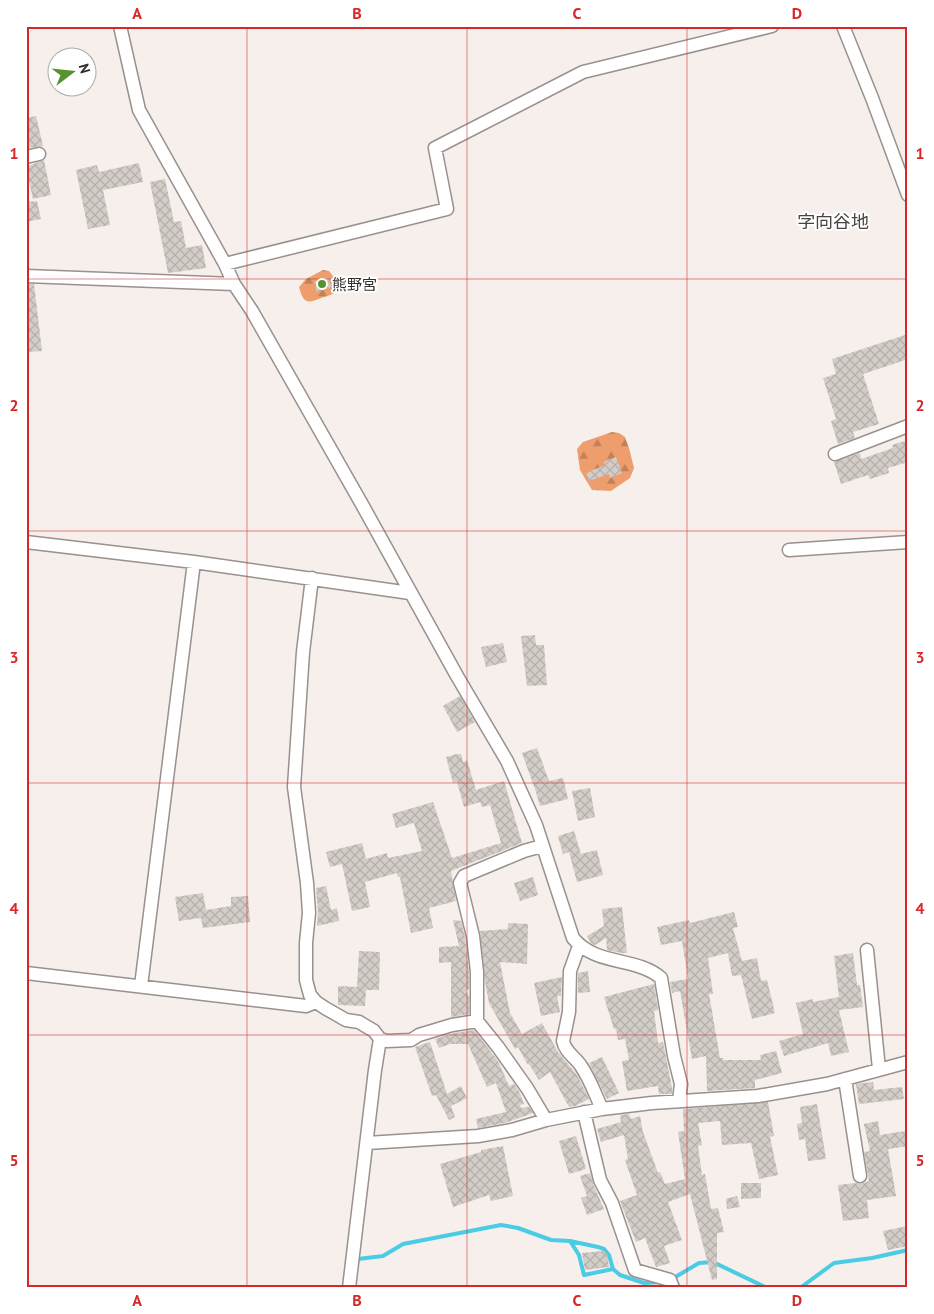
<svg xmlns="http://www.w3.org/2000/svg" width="934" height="1314" viewBox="0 0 934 1314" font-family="'PT Sans','Noto Sans JP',sans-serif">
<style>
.forest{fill:url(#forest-firs)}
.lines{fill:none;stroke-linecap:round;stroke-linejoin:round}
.stream{stroke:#49cce4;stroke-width:4}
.building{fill:url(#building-cross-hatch)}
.minor-casing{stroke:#98918d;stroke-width:15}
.minor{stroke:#fff;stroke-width:12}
.grid{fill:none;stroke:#d62828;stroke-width:1;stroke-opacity:0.55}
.poi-dot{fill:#579231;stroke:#fff;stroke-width:2}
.labels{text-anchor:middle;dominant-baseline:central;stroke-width:4;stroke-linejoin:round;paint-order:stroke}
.poi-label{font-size:15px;fill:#312f2d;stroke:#fff;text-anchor:start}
.quarter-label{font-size:18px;fill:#4a4440;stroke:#fff}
.neatline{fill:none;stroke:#d62828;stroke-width:2}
.grid-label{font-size:16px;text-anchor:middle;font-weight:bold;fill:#d62828}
</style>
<defs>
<pattern id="forest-firs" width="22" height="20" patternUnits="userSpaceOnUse" patternTransform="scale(1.25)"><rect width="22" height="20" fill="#ee9e6c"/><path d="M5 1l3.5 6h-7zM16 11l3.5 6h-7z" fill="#c18159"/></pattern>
<pattern id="building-cross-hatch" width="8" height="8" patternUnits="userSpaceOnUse" patternTransform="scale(1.25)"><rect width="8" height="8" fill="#d3cdc8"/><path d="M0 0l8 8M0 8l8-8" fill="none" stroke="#b6b0ac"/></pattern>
</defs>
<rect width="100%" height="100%" fill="#f6efeb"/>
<path class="forest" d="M323,270l6,1 11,14v5c-6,4 -12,6 -19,8 -14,6 -18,5 -22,-11l7,-8z
M612,432l7,1 6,4 4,11 5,20 -4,10 -19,13 -19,-1 -12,-20 -3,-21 6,-7z"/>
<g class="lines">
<path class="stream" d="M570,1241l9,14 5,20 29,-6
M357,1263l1,-4 25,-3 20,-12 98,-19 17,3 33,12 19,1 28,6 6,2 5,6 4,14 7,6 24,8 17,-1
M672,1279l27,-16 14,-1 54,26
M800,1288l34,-25 38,-5 36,-8"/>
</g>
<path class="building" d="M36,116l7,30 -16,2 -1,-30z
M44,160l7,35 -18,4 -7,-32z
M139,163l4,19 -40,8 7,35 -22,4 -12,-59 21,-5 2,7z
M165,179l9,43 7,-1 5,27 16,-3 4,23 -38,5 -18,-91z
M37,201l4,18 -15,3v-20z
M328,277l3,10 -14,5 -3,-10z
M26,284h8l8,67 -16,1z
M908,334v25l-45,15 16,50 -26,8 2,6 -17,6 -7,-23 5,-2 -13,-41 13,-4 -4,-15z
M908,440v22l-20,6 1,5 -19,6 -2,-4 -27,9 -7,-22 26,-9 1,6 32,-11 -1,-3z
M616,457l6,16 -12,5 -1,-4 -20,7 -3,-8 19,-8 -1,-3z
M535,635l1,10h8l3,40 -20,1 -6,-50z
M503,643l4,19 -21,5 -5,-20z
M460,696l15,26 -18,10 -14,-26z
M537,748l12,33 14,-3 5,21 -28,7 -4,-14 -14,-39z
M457,754h4l2,8 4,-2 9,30 28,-9 18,62 -71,28 5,30 -27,7 4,20 -22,5 -11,-56h-2l-1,-4 -32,9 5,25 -18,4 -10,-47 -12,3 -4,-15 36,-9 4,16 21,-6 1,5 34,-7 -8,-28 -18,5 -4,-14 41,-12 19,56 49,-15 -11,-38 -8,2 -2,-5 -16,5 -7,-25 -4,1 -7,-26z
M590,788l5,29 -17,4 -6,-30z
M574,831l7,23 16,-4 6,25 -26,7 -8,-30 -6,2 -5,-18z
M533,877l5,18 -18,6 -6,-18z
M326,886l5,24 6,-2 2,13 -22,5 1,-14 -2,-24z
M203,893l3,17 25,-4v-9l17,-1 2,26 -47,6 -2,-10 -22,3 -4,-24z
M622,907l5,46h-6l-14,-3 -1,-12 -11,7 -4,-2 -4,-7 17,-10 -2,-17z
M734,912l4,15 -5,1 9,33 15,-3 4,23 6,-1 8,33 -23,6 -11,-44 -9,1 -4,-23 -20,5 5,36h-4l11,64h3v2h38l-1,-5 16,-4 6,22 -27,7v8l-48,3 -1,-35 -14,3 -12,-68 -8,2 -2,-11 18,-3 -6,-38 -21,4 -4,-18 32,-7 1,3z
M453,920l8,1 4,16 4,35v17l-3,2 3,6v17l-18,3v-55l-12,1v-16l20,-1z
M508,923l20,1 -1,40 -27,-2 10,51 12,21 20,-11 16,29 19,23 12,24 -14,7 -6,1 -19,-35 -11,8 -10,-16 -1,1 -10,-18 -3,2 -26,-46 -4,-22 -5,-50 28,-2z
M359,951l21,1 -1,38h-13l-1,16 -27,-1v-19l19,1z
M853,953l4,32h3l3,22 -24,3 10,42 -18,4 -3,-13 -44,13 -5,-15 24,-7 -7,-31 17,-4v3l26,-5 -5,-41z
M588,971l2,21 -12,1v-20z
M562,977l-1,19h-4l3,16 -19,4 -7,-33z
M654,984l4,26 -4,1 4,32 5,-1 9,46v6h-13l-1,-8 -31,5 -5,-30 7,-1 -4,-21 -7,1 -2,-11h-2l-10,-32z
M474,1030l24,31 11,25 5,-2 5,7 5,13 -4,1 1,3 8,-1 4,6 -28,10 -27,5 -2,-9 30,-7 -10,-29 -9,4 -19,-43h-18l-11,4 -4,-9 19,-6z
M430,1042l17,52 14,-8 6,12 -16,8 4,11 -6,3 -13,-25 -4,1 -17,-49z
M602,1057l17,36 -12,6 -18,-36z
M873,1082l1,8 28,-3 2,12 -45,5 -3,-20z
M768,1102l6,34 -4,1 8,38 -19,4 -8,-36 -29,2 -2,-24 -22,2 4,22 -4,1 4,29 3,-1 6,35 7,-1 6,24 -7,1v46l-5,1 -22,-86 -22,8 14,38 -18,6 6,17 -14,4 -11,-29 -9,4 -16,-41 17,-6 -12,-35 3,-1 -4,-24 -23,7 -4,-13 24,-7 -1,-7 9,-1 2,5 9,-3 3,16 15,41 2,-1 5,12 20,-5 -7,-47 6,-1 -1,-22z
M817,1104l9,55 -18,2 -3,-22 -6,1 -2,-16 5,-1 -2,-16z
M878,1121l2,14 25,-4 3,15 -20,3 8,47 -29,4 2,18 -26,3 -5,-36 18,-2 5,1 8,-3 -5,-29 6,-1 -6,-27z
M576,1136l10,33 -17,5 -10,-33z
M503,1146l10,50 -22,5 -2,-6 -36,12 -13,-43 41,-12v-2z
M590,1173l3,11 11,25 -17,6 -6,-17 6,-2 -7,-20z
M741,1183h20v15l-20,1z
M737,1196l3,11 -13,2 -1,-10z
M908,1226v20l-20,4 -5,-19z
M603,1251l4,3 2,13 -24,3 -3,-17z"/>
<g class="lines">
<g class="minor-casing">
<path id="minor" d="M120,26l19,84 86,154 9,20 18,27 112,197 93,168 50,85 29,64 37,113c22,28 65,19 88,40l13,78 7,28 -2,17
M843,26l29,72 36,97
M26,157l13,-3
M225,264l222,-55 -12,-61 148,-76 189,-46
M26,276l208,8
M835,454l73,-28
M26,542l168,20 216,31
M789,550l119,-8
M312,578l-9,74 -9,135 13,96 2,30 -3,30v37l4,15 6,7 9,6 21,12 13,2 15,9 6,8 7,2 24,-1 8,-5 33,-10 25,-4
M542,846l-18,5 -60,25 -4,7 13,53 4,36v49l21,26 29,41 19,32
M579,946l-9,25 -1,41 -6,29c2,11 12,16 18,25 9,13 14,28 21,43
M867,950l12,119
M26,973l280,33 10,-4
M141,986l53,-424
M845,1079l15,97
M584,1112l16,68 12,23 23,67 35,10 3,8
M367,1143l111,-7 34,-6 34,-10 56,-11 50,-6 106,-7 69,-12 81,-22
M349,1288l26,-218 5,-31"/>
</g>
<use href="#minor" class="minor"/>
</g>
<path class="grid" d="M247,26v1262M467,26v1262M687,26v1262M26,279h882M26,531h882M26,783h882M26,1035h882"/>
<circle class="poi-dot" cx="322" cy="284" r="5"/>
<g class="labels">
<g class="poi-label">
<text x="332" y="284">熊野宮</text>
</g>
<g class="quarter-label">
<text x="833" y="221">字向谷地</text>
</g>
</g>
<rect width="934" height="1314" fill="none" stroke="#ffffff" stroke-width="55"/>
<g transform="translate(72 72) rotate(74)"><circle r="24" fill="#ffffff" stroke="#adacab"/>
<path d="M0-4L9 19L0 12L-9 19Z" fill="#579231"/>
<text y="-8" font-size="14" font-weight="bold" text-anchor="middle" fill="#312f2d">N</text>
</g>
<rect x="28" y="28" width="878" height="1258" class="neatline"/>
<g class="grid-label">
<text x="137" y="19">A</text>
<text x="357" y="19">B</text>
<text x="577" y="19">C</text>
<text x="797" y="19">D</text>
<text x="14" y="159">1</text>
<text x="920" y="159">1</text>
<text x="14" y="411">2</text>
<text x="920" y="411">2</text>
<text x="14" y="663">3</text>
<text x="920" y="663">3</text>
<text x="14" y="914">4</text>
<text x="920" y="914">4</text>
<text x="14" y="1166">5</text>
<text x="920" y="1166">5</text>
<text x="137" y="1306">A</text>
<text x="357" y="1306">B</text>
<text x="577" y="1306">C</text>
<text x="797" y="1306">D</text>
</g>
</svg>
